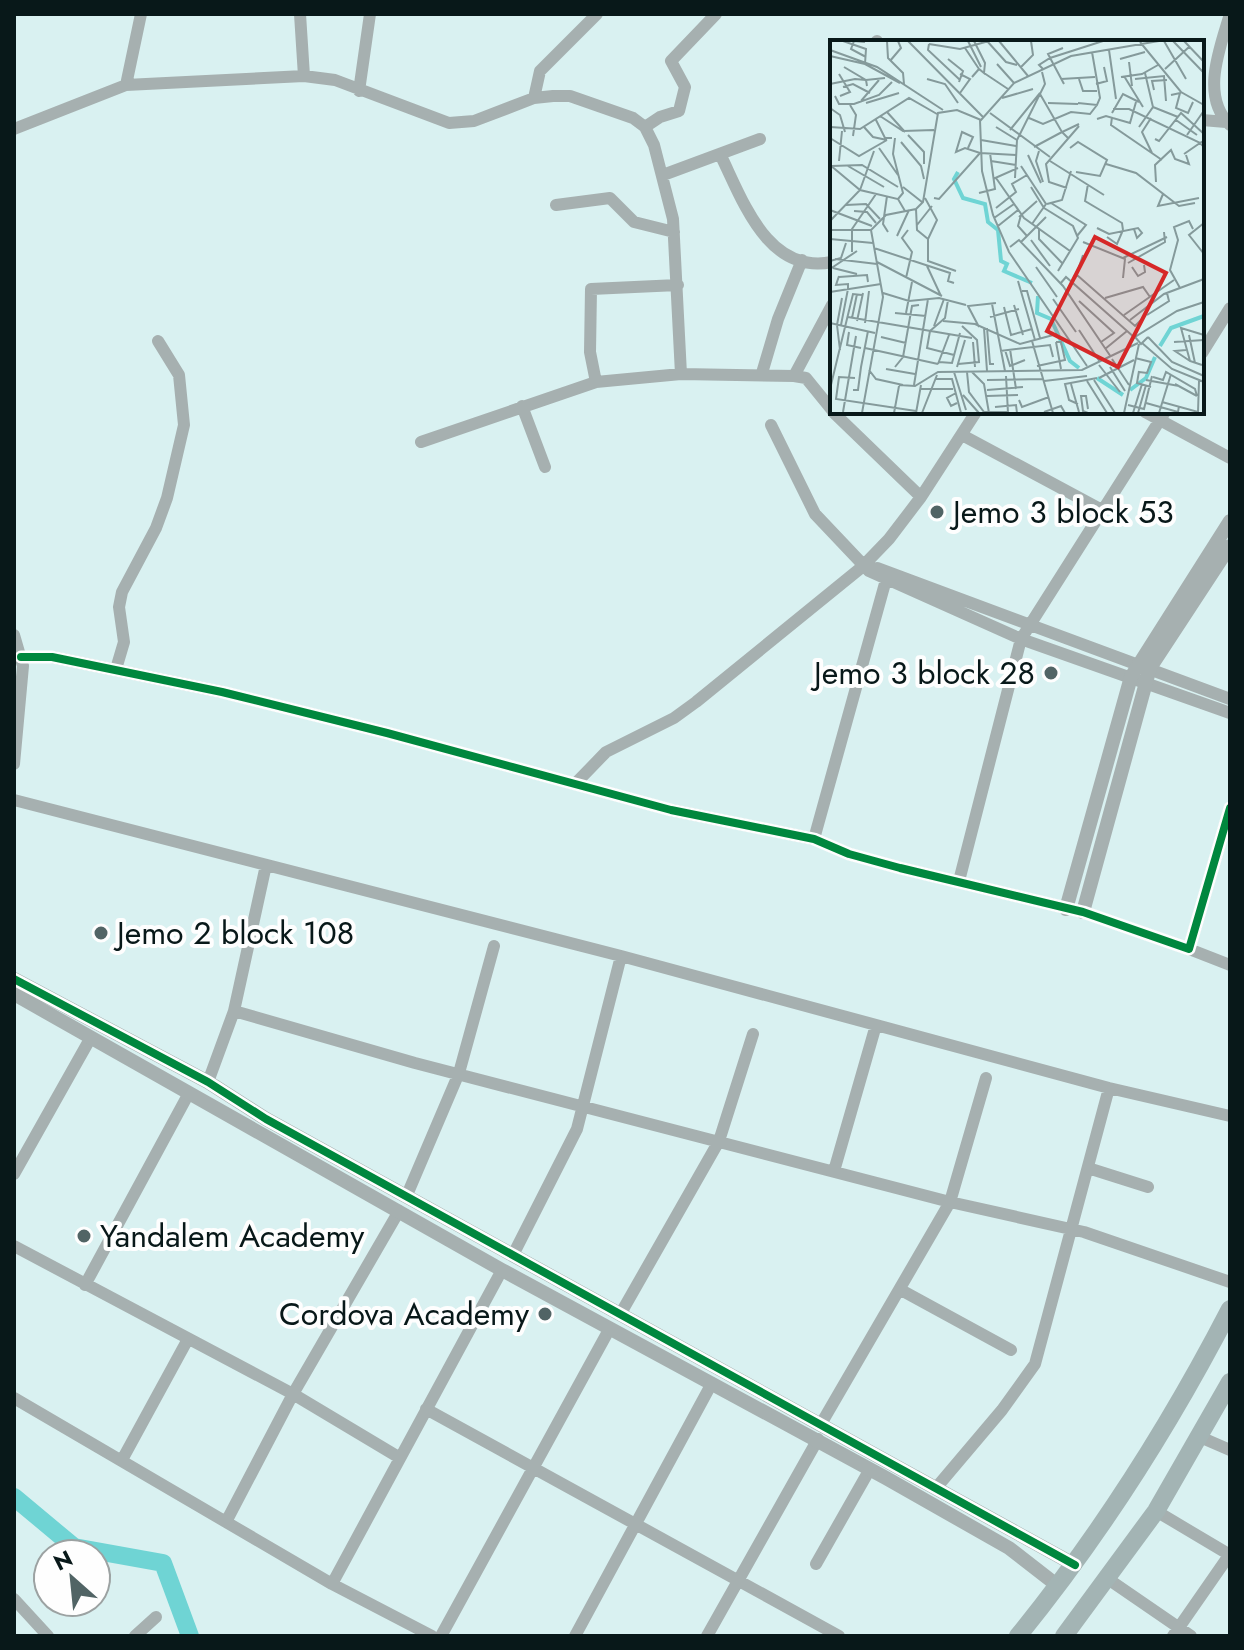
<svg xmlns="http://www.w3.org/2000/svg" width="1244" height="1650" viewBox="0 0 1244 1650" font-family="Jost,sans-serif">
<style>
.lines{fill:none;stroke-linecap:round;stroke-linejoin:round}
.river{stroke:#6fd4d4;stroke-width:18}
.minor{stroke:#a6b0b0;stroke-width:12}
.tertiary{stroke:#a6b0b0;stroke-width:14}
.primary{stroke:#a3b4b4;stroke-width:18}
.cycleway-casing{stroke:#fefefe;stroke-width:13}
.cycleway{stroke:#00873e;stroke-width:8}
.poi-dot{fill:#516465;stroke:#fefefe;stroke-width:3}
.labels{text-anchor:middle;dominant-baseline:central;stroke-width:8;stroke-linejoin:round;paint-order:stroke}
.poi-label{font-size:32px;fill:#081819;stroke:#fefefe;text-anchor:start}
.inset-river{fill:none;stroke:#6fd4d4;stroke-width:4}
.inset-road{fill:none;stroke:#859a9b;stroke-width:2}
.view{fill:#d62828;fill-opacity:0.15;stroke:#d62828;stroke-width:4}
.inset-edge{fill:none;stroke:#081819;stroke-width:4}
</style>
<rect width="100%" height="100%" fill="#d9f1f1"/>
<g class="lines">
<path class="river" d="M14,1497l60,50 89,16 27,73"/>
<path class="minor" d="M300,14l4,62
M1230,14c-10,34 -30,82 0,111
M876,42l1,-1
M126,85l15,-71
M359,91l11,-77
M534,98l6,-27 57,-57
M1202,120l24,2
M645,127l15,-10 19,-6 6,-24 -14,-26 45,-47
M14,129l112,-44 178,-9 31,4 114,43 25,-2 60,-23 19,-2h17l63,22 12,9 9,18 19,74 8,155
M721,156c22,45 47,119 111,106
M663,175l97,-36
M556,205l54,-7 24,24 40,10
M1202,353l28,-45
M762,373l16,-54 24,-59
M794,376l38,-71
M596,382l-6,-30 1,-63 87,-4
M522,406l23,61
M833,412l88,85
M1145,412l85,46
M771,425l44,89 54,57 152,68 209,74
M962,435l140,75
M421,442l175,-60 85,-8 113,2 12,2 26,32
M877,568l353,131
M14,635l9,31 -9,98
M21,657h31l170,35 165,41 284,77 143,29 35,15 51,14 183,44 106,37 41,-141
M116,669l8,-27 -5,-35 3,-15 34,-64 11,-30 17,-73 -5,-50 -21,-34
M575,784l31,-32 68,-34 22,-16 166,-135 27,-28 32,-42 55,-85
M14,800l607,156 488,132 121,28
M814,839l73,-263
M959,881l62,-242 144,-227
M1189,949l41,16
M234,1011l181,52 535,139 -129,222
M986,1078l-36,124 134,30 146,50
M208,1082l26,-71 32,-146
M1088,1168l60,19
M834,1171l42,-146
M14,1174l76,-135
M407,1195l52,-122 35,-127
M14,1246l279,148 107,64
M513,1255l64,-126 44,-173
M85,1285l104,-192
M901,1290l110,60
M621,1313l98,-172 34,-107
M14,1398l318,186 100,52
M426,1409l413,227
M1200,1437l30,13
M122,1460l66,-121
M936,1488l66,-78 33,-46 74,-276
M1156,1511l74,44
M226,1522l67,-128 106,-183
M816,1564l54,-95
M1108,1579l83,57
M332,1584l170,-314
M14,1599l34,37
M135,1636l21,-19
M441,1636l169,-308
M575,1636l137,-253
M707,1636l111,-197
M1173,1636l57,-82"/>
<path class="tertiary" d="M1066,909l65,-232 99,-156
M1083,912l67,-244 80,-122
M14,979l194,103 58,37 809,446
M14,994l488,276 384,208 123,70 49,38"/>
<path class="primary" d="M1018,1636c83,-102 152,-211 212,-327
M1064,1636l92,-125 74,-129"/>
<g class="cycleway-casing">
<path id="cycleway" d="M21,657h31l170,35 165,41 284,77 143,29 35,15 51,14 183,44 106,37 41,-141
M14,979l194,103 58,37 809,446"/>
</g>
<use href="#cycleway" class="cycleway"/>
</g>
<g class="poi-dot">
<circle cx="937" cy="512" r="8"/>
<circle cx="1051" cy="673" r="8"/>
<circle cx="101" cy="933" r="8"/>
<circle cx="84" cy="1236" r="8"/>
<circle cx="545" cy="1314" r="8"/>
</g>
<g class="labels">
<g class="poi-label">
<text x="953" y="512">Jemo 3 block 53</text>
<text x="1035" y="673" text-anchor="end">Jemo 3 block 28</text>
<text x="117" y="933">Jemo 2 block 108</text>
<text x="100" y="1236">Yandalem Academy</text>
<text x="529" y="1314" text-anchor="end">Cordova Academy</text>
</g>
</g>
<g transform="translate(830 40)">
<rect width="374" height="374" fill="#d9f1f1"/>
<path class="inset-river" d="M128,132l-4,7 9,19 22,6 3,18 10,8 3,31 6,3 -3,7 28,12M208,256l-1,17 14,6 19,42 9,7M330,306l11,-18 33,-12M267,338l26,17M300,350l16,-12 9,-21"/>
<path class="inset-road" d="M13,1l23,8 -1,15M57,1l1,17 15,15 1,11M78,1l75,76M138,1l13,26M157,1l19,21 11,3M169,1l29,35M334,1l22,38M343,1l31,32M354,1l20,21M35,2l-11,-1 -3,8 15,8M310,2l41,50 23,13M99,4l31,5 29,-8M99,4l-1,6 32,30M135,8l14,21M233,8l-15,6 16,30M0,10l47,17 66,43M279,10l7,49M0,16l35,8 35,19M118,19l15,12 -4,11M290,19l25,-7M60,21l11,-13 -3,-7M299,22l3,24M167,24l17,19M14,27l22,13 19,-2M191,27l12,-12 -2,-14M213,29l-4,-4 11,-7 53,-17M335,29l24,-22M154,33l24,16M9,34l11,18 -10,4M294,36l19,31M142,37l7,-8 5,4 1,-10 -11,-22M291,37l21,-3 16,-9M97,39l18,5 13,19M231,39l34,-2M249,39l4,12h14M305,39l29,-3 2,25M0,44l25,-5 11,1 1,6M266,44l11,-3 -3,-14M13,47l10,-3 17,9M324,50l-2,-9 15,-1M130,53l10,-14 -10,-5M341,55l9,-2 -4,15 12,5 5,-11M5,56l4,8h15l25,-9 13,-13M172,58l31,-9M31,61l18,-21M36,63l33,-10M218,63l30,1M248,63l19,2 3,-7 -8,-46M20,65l6,10 -3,21M323,67l25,10M0,68l10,7 5,17M283,69h16l71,34 4,-2M57,72l18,20M160,73l60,44M282,73l11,-19 16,8M50,76l23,15 31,-1M282,77l-1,8 51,35M199,78l14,6 28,-12 19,2 7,-9M321,78l-9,14 10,21M267,79l9,-3 24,7 6,-21M46,80l9,18h7M150,80l2,51 11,44 16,37 78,114M346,80l21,15M0,87l30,2 49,-31 28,16M34,87l9,10 14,3M166,87l21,13M309,87l14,-20 -8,-34M180,90l30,-37M78,95l16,17v12M357,95l16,-23M0,98l29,18 28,-16M65,98l-2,16 10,39 -5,6M239,99l-7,-7 17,-8M325,99l4,2 22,-28 23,21M151,100l35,6M71,102l20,24 3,13M204,107l28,-15 -22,-38M49,108l19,27M138,108l5,-11 -11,-5 -6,20 9,-4 15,5 36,2M240,108l8,-6 29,18 -7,16 -24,-4M209,111l-3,10 7,21M354,114l16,-11 4,4M198,115l13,28M9,121l3,-30M161,121l25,4M220,121l54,34M276,124l30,9 43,33 16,-3M0,125l30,25 38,9 7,12M2,126l30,-1 36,22M18,126l36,21M191,126l25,38 -14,20M166,138l28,40 46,33M185,138l2,-38 28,-56 -3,-12M163,139l25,-11M326,142l-1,-17 16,-15 4,9 14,5 -3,-9M258,144l-3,17 37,22 1,7M73,147l19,15M201,147l13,21M237,148l-18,-6 -3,-18 33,-38M149,153l16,-4 -5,-36M333,154l-5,12 41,-8M57,156l-4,28 5,8M95,158l12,22 -9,19v22l28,10M104,158l5,1 41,-46M221,163l35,22 -9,11M217,164l15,-4 9,-29M16,165l20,-1 14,15M166,168l20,-16 -4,-8 15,-9M214,168l29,18 5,12 -20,33M86,169l1,21 11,9M0,170l42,16M24,171l13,1 9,11M191,175l-3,11 9,10M189,177l18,-16M164,178l20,-14M0,181l30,-31 14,-39M374,183l-15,12 15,19M87,185l15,-19M168,186l20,-16M267,188l12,6 29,-6 4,5 -5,5 -3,-9M209,189v10l24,25M0,190h41M67,196l12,-26M277,197l10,7 6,-14M0,199l43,4M201,200l19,26M191,202l25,-25M253,202l42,17 -2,19M180,207l9,-7 44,46 48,71M44,208l76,25 -2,8 6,2M22,212v-23l24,-35M293,218l44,-21M5,219l42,5M0,221l11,-3 5,-15M47,222l65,34M298,223l37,-21 -1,-10M97,226l14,30M206,227l21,30M302,227l6,9 7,-4 -1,-7M3,228l24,6M0,229l27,-18M247,235l58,51 11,-11M9,236l-3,9 12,-1v5l-7,36M9,237l28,-2 1,7M76,238l6,-26 -10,-14 6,-8M245,239l8,-24M188,241l17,59M230,244l6,-7 69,61M350,248l-10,-18 8,-30 -4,-13 15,-6 4,8M192,251h5l13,47M0,252l51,-8M53,253l26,8 30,-3 27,7M275,258l38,-11 7,10M223,259l23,33M118,260l-3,18 -15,13 -3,17 27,7M249,261l35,32 -13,9M162,264l13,67M184,265l9,30M174,267l7,28 21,-6M65,273l31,3M76,273l6,-31M294,275l50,-35M317,275l22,-14 -2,-8M18,277l124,21M160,277l29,-8M22,278l5,-24M300,280l34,-26 40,-15M27,281l6,-28M113,281l32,3 45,20 37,-10M0,283l45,10M35,283l4,-32M7,285l3,25M7,285l5,-27M104,286l10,-27M149,287l-11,-21 28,-3M154,288l3,43M157,288l3,36h4M249,290l21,32M19,292l-2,13 14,3M359,295l6,28M51,297l25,6M318,297l-7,7 -6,-7 42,-26 27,-9M318,297l24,25 32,14M202,301l21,72M143,302l2,25M226,302l5,27M344,302l30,-2M312,303l30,26 32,13M35,308l73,16M180,309l6,40M275,309l22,-18M175,310l5,16 15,-6M356,310l-11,1 15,10M170,311l50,-6 3,12M305,318l16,4 -4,11 -8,-1M282,319l17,26M109,322l13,1 8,-30M108,324l11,-29M128,324l21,-2 -2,-22 -15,-14M269,325l21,27M372,325l-12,-4 -9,-33 23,7M207,326l28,-6 -4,-18h-5M31,327l7,-36M65,327l8,-10 9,-51 7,-1M127,327l8,-27M280,327l15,24M56,329l29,5M39,330l7,9 27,6M309,331l-2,12 14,4M124,332l12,38M137,332l2,20 15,20h24M142,332l12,12 5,29M176,336l2,37M323,337l10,3 3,-8 29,17 2,7M25,338l-16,-1 -3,22 80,12M269,338l35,-18M106,339h16l9,34M157,340l56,-1M264,340l21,33M316,340l33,6M214,341l43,-5M257,341l20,32M241,344l8,28M345,344l22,12M69,345l16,1 23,-14 144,-2 56,-27M84,345l14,-86M0,349l23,-95 9,1M91,349h32M23,350h5l3,-23M157,350l36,-3M126,353l-9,5 4,8 6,-3M133,355l16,18M157,356l31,-1M189,360l3,7 27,-10M332,362l36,10 1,-31M316,363l32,9 1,-6M248,364l-9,-4 -4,-16 32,-6M298,365l16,4 8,-33M165,367l21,-2 1,8M258,369l-2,-13h-5l2,15 5,2M13,372l13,-76M214,372l17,-6 4,7M32,373l21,-116 -12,-67 15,-15 30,-6 7,-7 15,-89 19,-3 24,10 33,-37 57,-27 88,-15M64,373l5,-27M86,373l5,-28M92,373l15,-38M294,373l15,-69M303,373l9,-29M308,373l8,-28M329,373l12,-39"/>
<path class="view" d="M265,197l71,36 -48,94 -71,-36z"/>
<rect width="374" height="374" class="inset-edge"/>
</g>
<rect width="1244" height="1650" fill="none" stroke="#081819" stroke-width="32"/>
<g transform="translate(72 1578) rotate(333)"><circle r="38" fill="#fefefe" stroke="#9ca2a2" stroke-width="2"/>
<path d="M0-6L14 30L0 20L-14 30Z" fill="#516465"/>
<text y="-12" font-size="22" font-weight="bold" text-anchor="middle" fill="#081819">N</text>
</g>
</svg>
